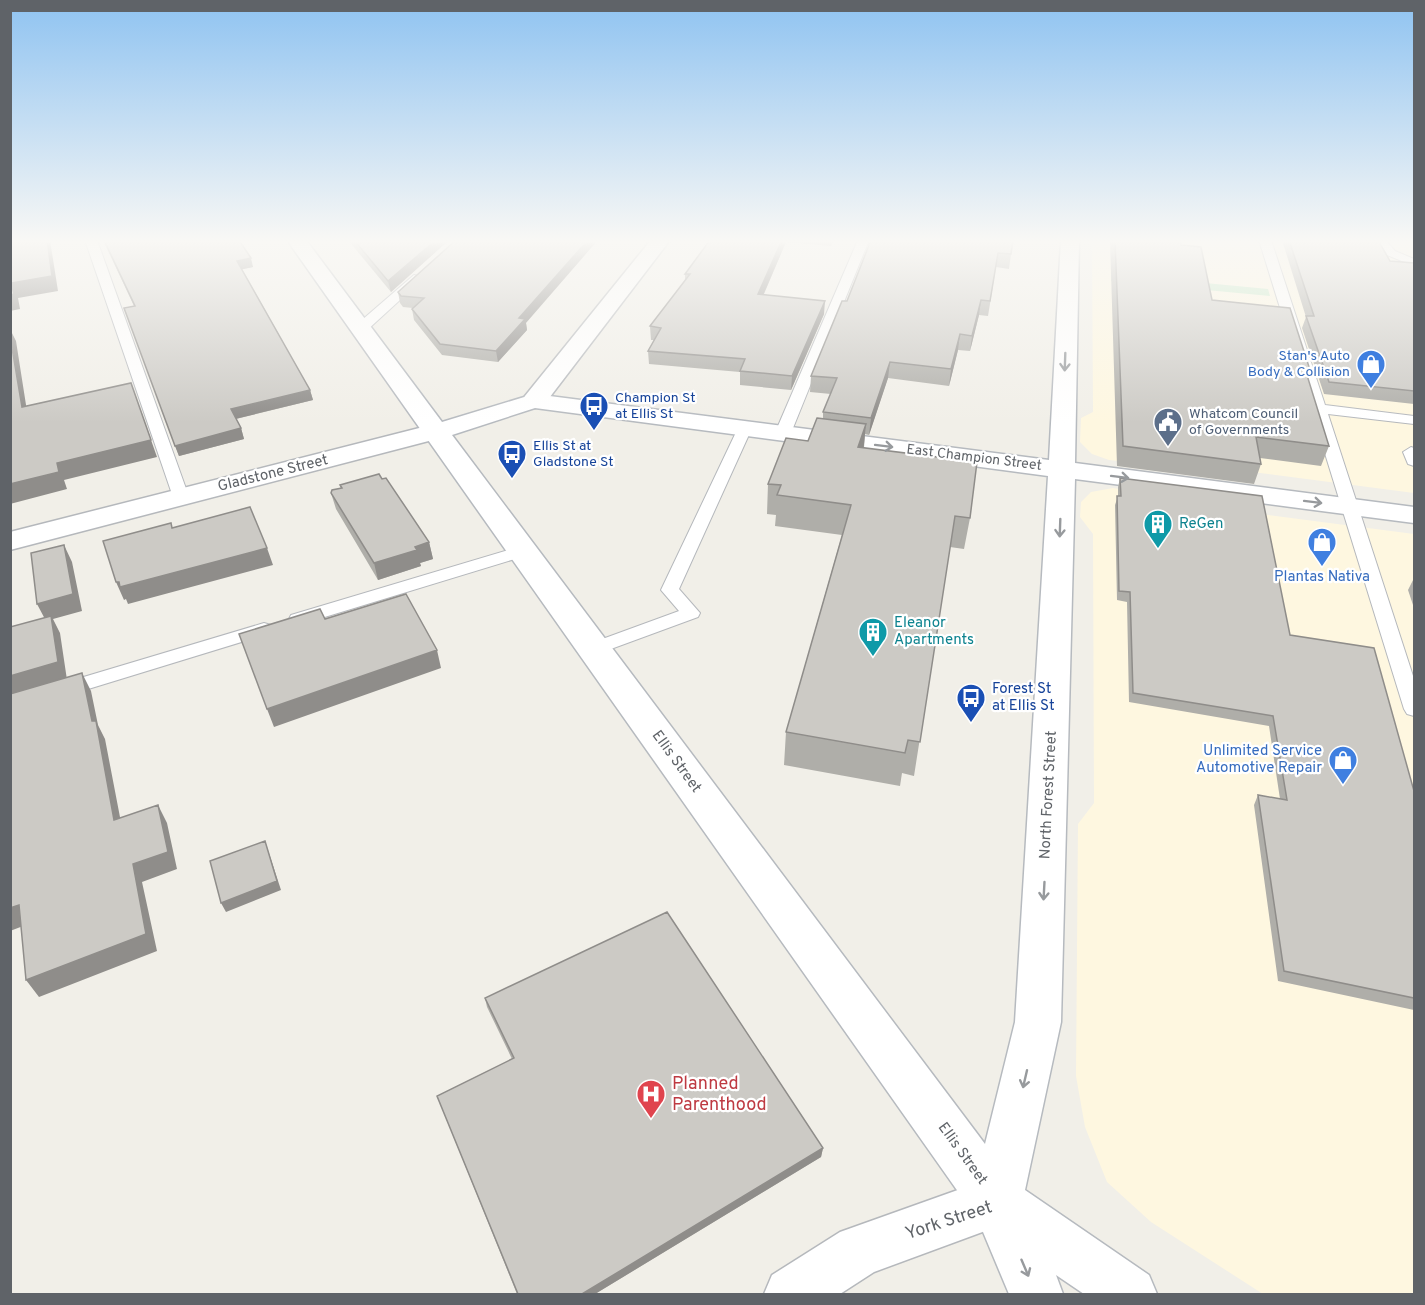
<svg xmlns="http://www.w3.org/2000/svg" width="1425" height="1305" viewBox="0 0 1425 1305" font-family="Overpass,sans-serif">
<style>
.commercial{fill:#fef7e0}
.green{fill:#c5e8c5}
.lines{fill:none;stroke-linecap:round;stroke-linejoin:round}
.lane-casing{stroke:#b5b8bc;stroke-width:2}
.street-casing{stroke:#b5b8bc;stroke-width:3}
.secondary-casing{stroke:#b6babf;stroke-width:3}
.lane{fill:#fff;fill-rule:evenodd}
.street{fill:#fff;fill-rule:evenodd}
.secondary{fill:#fff;fill-rule:evenodd}
.wall{fill:#afaea9}
.shaded-wall{fill:#8f8d8a}
.building{fill:#cccac5;stroke:#8f8d8a;stroke-width:1.5}
.oneway{stroke:#979a9d}
.labels{text-anchor:middle;dominant-baseline:central;stroke-width:4.5;stroke-linejoin:round;paint-order:stroke}
.far-shop-label{font-size:14px;fill:#366cbe;stroke:#fff;text-anchor:end}
.far-transit-label{font-size:14px;fill:#164399;stroke:#fff;text-anchor:start}
.far-service-label{font-size:14px;fill:#4e5e75;stroke:#fff;text-anchor:start}
.far-street-label{font-size:14px;fill:#5f6368;stroke:#fff}
.street-label{font-size:15px;fill:#5f6368;stroke:#fff}
.culture-label{font-size:15px;fill:#0d838f;stroke:#fff;text-anchor:start}
.shop-label{font-size:15px;fill:#366cbe;stroke:#fff}
.transit-label{font-size:15px;fill:#164399;stroke:#fff;text-anchor:start}
.near-health-label{font-size:18px;fill:#be3a42;stroke:#fff;text-anchor:start}
.near-street-label{font-size:18px;fill:#5f6368;stroke:#fff}
</style>
<rect width="100%" height="100%" fill="#f1efe8"/>
<path class="commercial" d="M1092,240h322v253l-255,-33 -32,2 -18,-2 -17,-6 -12,-12 1,-24 12,-6z
M1113,488l27,4 20,9 254,33v760h-151l-112,-72 -44,-40 -22,-55 -9,-51 2,-252 16,-21 -1,-269 -13,-17 1,-15 10,-10z"/>
<path class="green" d="M1111,274l157,15 2,7 -159,-15z"/>
<g class="lines">
<g class="lane-casing">
<path id="lane" d="M85,240h12l92,257 -2,3h-12l-2,-3z
M858,240h11l-78,193 -3,3h-10l-3,-3z
M1259,240h12l54,165 89,11v8l-86,-10 86,265v37l-7,-2 -3,-5z
M1374,240h11l10,11 19,8v7l-27,-11z
M414,275l10,3 -59,54h-10v-6z
M745,424l7,4 -73,161 21,24 -2,4 -98,36h-14l-3,-4 3,-4 93,-34 -18,-21 77,-162z
M1411,447l3,1v18l-6,-2 -5,-12z
M522,546l9,5 -3,4 -223,68 -7,2 -9,-6 2,-4z
M264,623l7,2 3,4 -3,4 -261,80v-14z"/>
</g>
<g class="street-casing">
<path id="street" d="M651,240h19l-127,166 -9,2 -9,-2 -3,-5 3,-5z
M435,424l9,3 4,5 -4,5 -434,113v-18z
M997,1176l18,8 8,18 -8,18 -141,52 -34,22h-76l8,-19 68,-43z"/>
</g>
<g class="secondary-casing">
<path id="secondary" d="M287,240h19l136,182 92,-28 515,66 12,-220h18l-4,223 339,44v16l-339,-44 -14,543 -36,168 124,85 8,19h-73l-28,-19 7,19h-54l-31,-74zM535,408l513,68 -33,546 -30,122 -533,-709z"/>
</g>
<use href="#lane" class="lane"/>
<use href="#street" class="street"/>
<use href="#secondary" class="secondary"/>
</g>
<path class="wall" d="M103,240h136l14,27 -11,2 68,121 3,10 -77,19 5,9 3,11 -65,17 -55,-148 10,-2z
M348,240h101l-58,52z
M710,240h124l-3,6 -45,-4 -22,52 60,20 -33,76 -51,-5v-13l-91,-8 -1,-13 6,-11h-3l-1,-14 35,-45v-7z
M1013,240l-4,29 -13,-2 -8,49 -9,-1 -9,36 -12,-1 -9,36 -61,-8 -19,57 -4,-1 -1,14 106,70 -6,31 -14,-2 -36,229 -12,-3 -2,13 -116,-21 2,-33 56,-197 -67,-9 1,-11 -9,-1 1,-30 40,-43 15,-22v-7l8,-18 -21,-2 1,-16 36,-75z
M1110,240h70l1,5 31,55 99,73 -3,7 21,66 -8,20 -61,-8 1,6 -7,20 -137,-18z
M1282,240h96l12,21 24,2v141l-90,-10 -22,-66 4,-11z
M398,292l128,31 1,7 -29,32 -56,-7 -28,-35 -2,-11 1,-1 -10,-1 -3,-4z
M1120,478l170,157 124,156v219l-136,-29 -24,-176 4,-10 22,4 -11,-73 -140,-24 -2,-100 -10,-2 -2,-95 3,-9v-9z
M340,485l89,57 4,17 -13,4 1,3 -43,14 -42,-71 -5,-16 10,-5z
M1414,578v30l-6,-18z
M485,998l338,150 -2,9 -226,137h-78l-80,-198 75,-37 -25,-52z"/>
<path class="shaded-wall" d="M47,240h3l8,51 -40,7 2,11 -10,2 1,-28z
M436,240h13l-58,52 -3,-11z
M588,240h10l-72,83 1,7 -29,32 -2,-11 23,-33z
M782,240h4v2l-28,65v-13z
M251,258l2,9 -14,3 -2,-9z
M981,300l-2,15 -9,36 2,-15z
M825,301l-1,13 -33,76 1,-14z
M10,329l6,12 13,83 -7,-17 -12,-71z
M960,334l-2,16 -9,36 2,-17z
M890,362l-2,16 -19,57 2,-17z
M131,383l26,74 -93,23 3,9 -57,15v-20l47,-21z
M310,390l3,10 -78,19 -4,-10z
M866,424l-3,30 -5,-7z
M241,428l3,11 -65,17 -4,-10z
M429,542l4,17 -13,4 1,3 -43,14 -4,-17 41,-16z
M64,545l8,17 10,49 -29,8 7,14 7,47 -57,16v-20l36,-55 -9,-17z
M267,548l6,17 -145,39 -2,-5 -2,1 -8,-18z
M437,650l4,18 -167,59 -7,-18z
M82,673l9,18 7,34 7,14 19,99 -10,-18 -22,-99z
M158,805l9,18 10,46 -35,13 15,69 -118,46 -13,-17 107,-116z
M265,841l16,49 -55,22 -5,-9z
M19,905l12,18 -21,8v-23z
M823,1148l-2,9 -226,137h-13z"/>
<path class="building" d="M10,240h37l5,36 -41,7 3,11 -4,1z
M104,240h135l12,18 -14,3 73,129 -79,19 10,19 -66,18 -51,-138 11,-2z
M354,240h82l-48,41z
M456,240h132l-69,78 6,1 -29,32 -56,-7 -28,-35 12,-11 -23,-2 -3,-4z
M710,240h72l-24,54 67,7 -33,75 -52,-5 5,-12 -97,-8 13,-23 -11,-2 40,-52h-5z
M871,240h142l-2,14 -13,-1 -8,48 -9,-1 -9,36 -12,-2 -9,35 -61,-7 -19,56 -48,-6 14,-34 -26,-2 31,-75h5z
M1115,240h65l1,5 20,2 11,53 78,8 21,65 -5,-1 23,74 -73,-9 5,27 -138,-18z
M1289,240h89l12,21 24,2v128l-85,-9 -23,-66h8z
M10,336l12,71 109,-24 20,57 -94,23 2,9 -49,12z
M817,418l49,6 -8,23 119,15 -7,56 -15,-2 -35,226 -12,-2 -3,13 -119,-21 65,-227 -74,-10 4,-10 -13,-1 18,-46 22,3z
M379,474l3,5 4,-1 43,64 -14,5 2,3 -43,13 -43,-70 1,-3 10,-2 -2,-3z
M1120,478l142,18 28,139 84,13 40,143v207l-130,-27 -26,-176 29,5 -14,-84 -140,-23 -3,-101 -11,-1 -2,-95h4z
M250,507l17,41 -147,39 -1,-5h-3l-13,-41 68,-18 1,5z
M64,545l9,49 -36,10 -6,-51z
M406,594l31,56 -170,59 -28,-75 81,-25 5,10z
M51,616l7,46 -48,14v-49z
M82,673l10,48h4l18,99 44,-15 10,47 -35,12 13,70 -120,46 -7,-75 -9,3v-214z
M265,841l12,40 -56,22 -11,-42z
M667,912l156,236 -241,146h-64l-81,-198 77,-38 -29,-60z"/>
<defs><path id="oneway-shaft" d="M-6 0H5M1.5-3L5.5 0L1.5 3" fill="none" stroke-width="1.6" stroke-linecap="round" stroke-linejoin="round" transform="scale(1.5)"/></defs>
<g class="oneway">
<use href="#oneway-shaft" transform="translate(1065 362) rotate(92)"/>
<use href="#oneway-shaft" transform="translate(884 446) rotate(7)"/>
<use href="#oneway-shaft" transform="translate(1120 477) rotate(7)"/>
<use href="#oneway-shaft" transform="translate(1313 502) rotate(7)"/>
<use href="#oneway-shaft" transform="translate(1060 528) rotate(92)"/>
<use href="#oneway-shaft" transform="translate(1044 891) rotate(93)"/>
<use href="#oneway-shaft" transform="translate(1025 1079) rotate(103)"/>
<use href="#oneway-shaft" transform="translate(1025 1268) rotate(67)"/>
</g>
<linearGradient id="sky" x2="0" y2="1"><stop stop-color="#8fc3f1"/><stop offset="0.57" stop-color="#f9f8f5"/><stop offset="1" stop-color="#f9f8f5" stop-opacity="0"/></linearGradient>
<rect width="1425" height="423" fill="url(#sky)"/>
<defs>
<g id="shop-pin" transform="scale(1.5)"><path d="M0 17L-7.5 6A9.5 9.5 0 1 1 7.5 6Z" fill="#3f7fe0" stroke="#fff"/><path d="M-5-2.5h2.3a2.7 3.5 0 0 1 5.4 0H5L5.5 6h-11ZM-1.5-2.5h3a1.5 2.3 0 0 0-3 0Z" fill="#fff"/></g>
<g id="bus-pin" transform="scale(1.5)"><path d="M0 17L-7.5 6A9.5 9.5 0 1 1 7.5 6Z" fill="#1a4fb4" stroke="#fff"/><path d="M-5-6H5V4H4V6H2V4H-2V6H-4V4H-5ZM-3.5-4V0h7V-4ZM-3.5 1.2v1.5H-2V1.2ZM2 1.2v1.5H3.5V1.2Z" fill="#fff"/></g>
<g id="civic-pin" transform="scale(1.5)"><path d="M0 17L-7.5 6A9.5 9.5 0 1 1 7.5 6Z" fill="#5c6f8a" stroke="#fff"/><path d="M-.6-6.5H3V-4.5H.6V-3L4-1V1h2V6H-6V1h2V-1L-.6-3ZM-1.2 2.5V6h2.4V2.5Z" fill="#fff"/></g>
<g id="building-pin" transform="scale(1.5)"><path d="M0 17L-7.5 6A9.5 9.5 0 1 1 7.5 6Z" fill="#0f9aa8" stroke="#fff"/><path d="M-4-6H4V6H1V3H-1V6H-4ZM-2.5-4.3h1.7v1.8h-1.7ZM.8-4.3h1.7v1.8H.8ZM-2.5-1h1.7V.8h-1.7ZM.8-1h1.7V.8H.8Z" fill="#fff"/></g>
<g id="hospital-pin" transform="scale(1.5)"><path d="M0 17L-7.5 6A9.5 9.5 0 1 1 7.5 6Z" fill="#e0444e" stroke="#fff"/><path d="M-5-5h3v3.5h4V-5h3V5h-3V1.5h-4V5h-3Z" fill="#fff"/></g>
</defs>
<g fill-rule="evenodd">
<use href="#shop-pin" x="1371" y="364"/>
<use href="#bus-pin" x="594" y="406"/>
<use href="#civic-pin" x="1168" y="422"/>
<use href="#bus-pin" x="512" y="454"/>
<use href="#building-pin" x="1158" y="524"/>
<use href="#shop-pin" x="1322" y="542"/>
<use href="#building-pin" x="873" y="632"/>
<use href="#bus-pin" x="971" y="698"/>
<use href="#shop-pin" x="1343" y="760"/>
<use href="#hospital-pin" x="651" y="1094"/>
</g>
<g class="labels">
<g class="far-shop-label">
<text x="1350" y="356">Stan's Auto<tspan x="1350" dy="16">Body &amp; Collision</tspan></text>
</g>
<g class="far-transit-label">
<text x="615" y="398">Champion St<tspan x="615" dy="16">at Ellis St</tspan></text>
<text x="533" y="446">Ellis St at<tspan x="533" dy="16">Gladstone St</tspan></text>
</g>
<g class="far-service-label">
<text x="1189" y="414">Whatcom Council<tspan x="1189" dy="16">of Governments</tspan></text>
</g>
<g class="far-street-label">
<text transform="translate(974 458) rotate(7)">East Champion Street</text>
</g>
<g class="street-label">
<text transform="translate(273 474) rotate(-14)">Gladstone Street</text>
<text transform="translate(676 762) rotate(54)">Ellis Street</text>
<text transform="translate(1049 795) rotate(-87)">North Forest Street</text>
<text transform="translate(962 1154) rotate(54)">Ellis Street</text>
</g>
<g class="culture-label">
<text x="1179" y="524">ReGen</text>
<text x="894" y="623">Eleanor<tspan x="894" dy="17">Apartments</tspan></text>
</g>
<g class="shop-label">
<text x="1322" y="577">Plantas Nativa</text>
<text x="1322" y="751" text-anchor="end">Unlimited Service<tspan x="1322" dy="17">Automotive Repair</tspan></text>
</g>
<g class="transit-label">
<text x="992" y="689">Forest St<tspan x="992" dy="17">at Ellis St</tspan></text>
</g>
<g class="near-health-label">
<text x="672" y="1084">Planned<tspan x="672" dy="21">Parenthood</tspan></text>
</g>
<g class="near-street-label">
<text transform="translate(949 1221) rotate(-18)">York Street</text>
</g>
</g>
<rect width="1425" height="1305" fill="none" stroke="#5f6368" stroke-width="24"/>
</svg>
